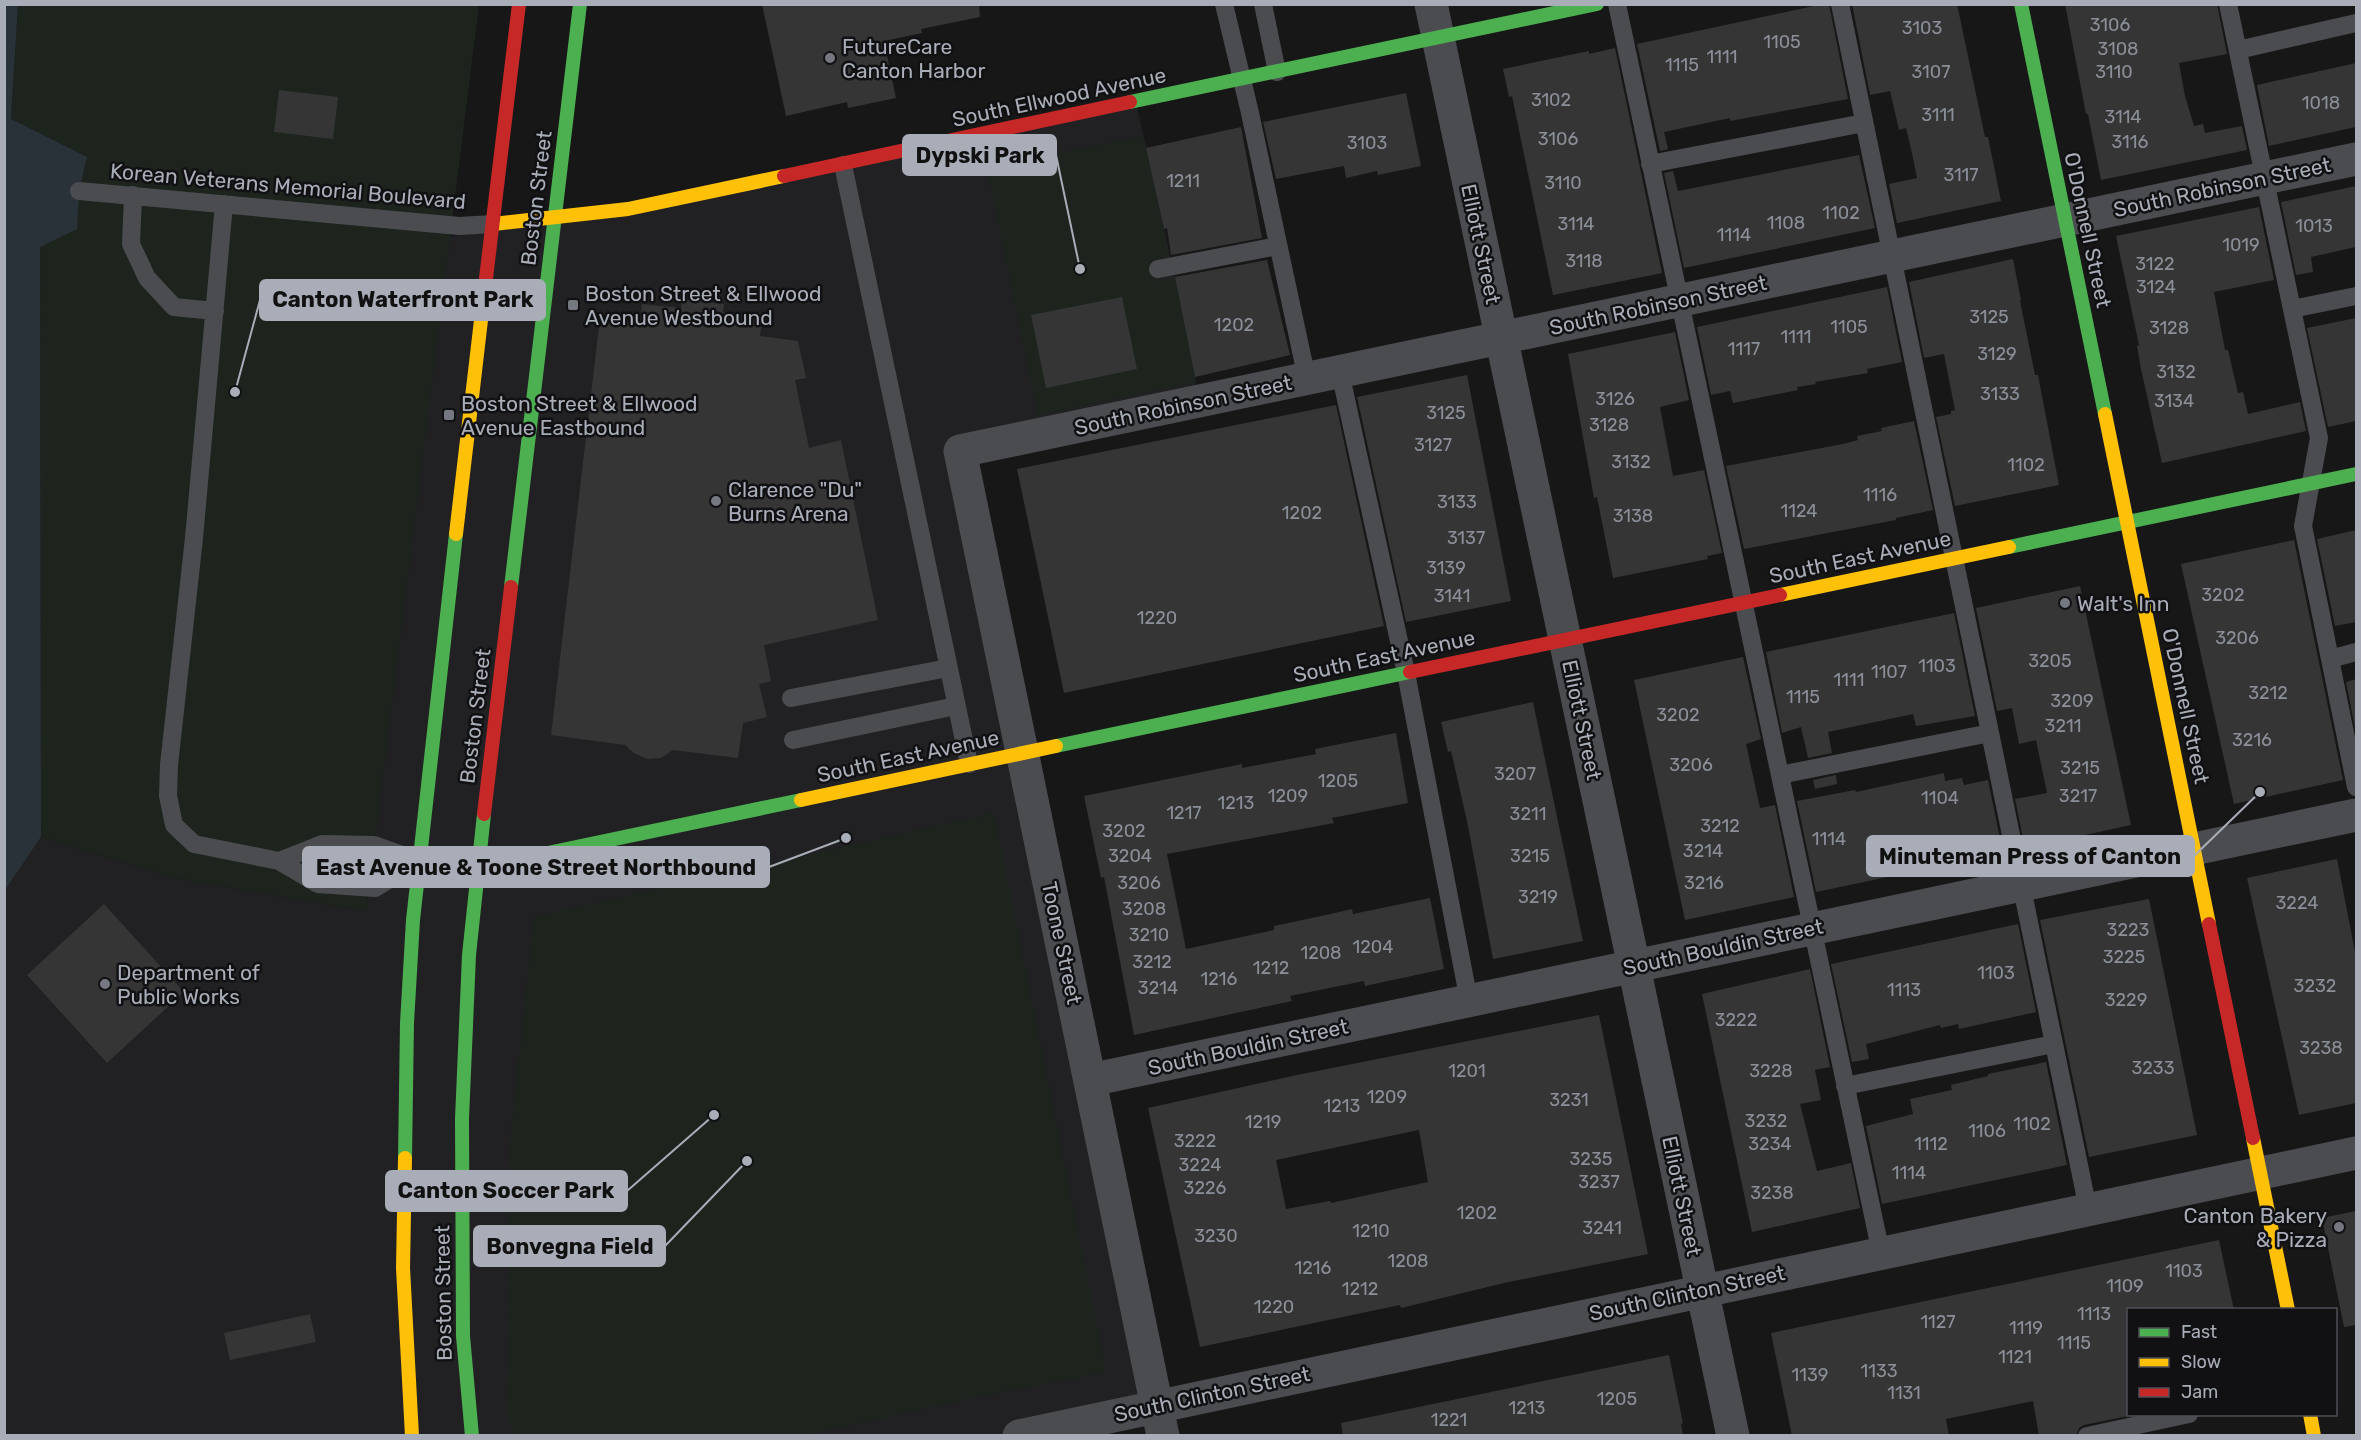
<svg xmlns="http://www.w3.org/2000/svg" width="2361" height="1440" viewBox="0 0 2361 1440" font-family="Rubik,sans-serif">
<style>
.built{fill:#212123}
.green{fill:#1d241e}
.water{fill:#2a3239}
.building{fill:#353536;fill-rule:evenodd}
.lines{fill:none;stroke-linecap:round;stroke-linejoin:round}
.lane{stroke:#4b4c50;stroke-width:18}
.street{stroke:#4b4c50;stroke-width:33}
.fast{stroke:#4caf50;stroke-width:14}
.slow{stroke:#ffc107;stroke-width:14}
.jam{stroke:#c62828;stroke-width:14}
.poi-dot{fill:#757880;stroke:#111113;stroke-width:2}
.labels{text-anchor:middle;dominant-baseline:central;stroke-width:5;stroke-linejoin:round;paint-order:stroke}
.number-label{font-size:18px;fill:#8b8f98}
.poi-label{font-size:21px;fill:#a8adb8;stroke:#111113;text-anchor:start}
.street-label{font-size:21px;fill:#a8adb8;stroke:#111113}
.leader{fill:none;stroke:#a8adb8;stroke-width:2}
.callout-dot{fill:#a8adb8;stroke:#111113;stroke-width:2}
.callout{fill:#a8adb8;stroke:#a8adb8;stroke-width:2}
.callout-label{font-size:22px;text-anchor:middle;font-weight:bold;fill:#111}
</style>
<rect width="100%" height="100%" fill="#171717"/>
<path class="built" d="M1136,102l43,193 17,87 1,14 -224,47 188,968 -113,25h-1043v-546l36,-53 134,41 191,33 83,-674z"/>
<path class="green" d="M18,5h461l-113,906 -191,-33 -134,-41 -1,-591 -29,-127z
M1143,136l26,120 -18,4 5,21 19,-3 21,104 -158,33 -51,-247z
M994,813l112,559 -130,25 -170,38h-292l-7,-21 4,-282 23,-215z"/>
<path class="water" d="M18,4l-7,115 76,38 -8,34 -2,38 -37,18 1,590 -36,53 -1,-885z"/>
<path class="building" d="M762,4h217l1,13 -59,12 1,4 -38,8 12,57 -48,10 -1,-6 -61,14z
M1823,4h6l19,95 -118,22v-3l-66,14 4,17 -8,2 -23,-107z
M1852,4h105l28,133h3l13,64 -104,22 -8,-39 28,-6 -5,-25 -6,-25 -7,2 -9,-39 -20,4z
M2065,4h152l10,50 -48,9 6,33 9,30 9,-2 2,9 37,-7 5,24 -146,30 -13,-66h-2z
M1615,48l47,225 -109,22 -41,-199 -3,1 -6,-28 86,-18v3z
M2356,63v64l-87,19 -12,-61z
M279,90l59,7 -5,42 -59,-7z
M1406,93l15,73 -43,9 -1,-4 -31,7 -2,-12 -68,13 -13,-57z
M1241,127l21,111 -91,17 -4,-27 -3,1 -18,-81z
M1859,155l16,73 -191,40 -20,-95 9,-2 5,20z
M2356,186v61l-45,10 2,15 -17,3 -15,-73z
M2259,207l15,73 -60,12 11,58h3l10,43 5,-1 5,22 52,-12 6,29 -144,32 -21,-94 -4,-23 2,-1 -23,-109z
M2013,259l8,41 -1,1 15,74h3l21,110 -104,21 -19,-89 15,-3v-3l4,-1 -11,-56 -20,4 -15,-76z
M1267,260l23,95 -95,22 -20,-100z
M1887,287l15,75 -35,7 1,4 -53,9 1,2 -19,3 1,3 -65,13 -3,-12 -19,4 -14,-68z
M1122,297l15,72 -91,19 -15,-73z
M682,299l42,5 -1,8 39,5 -2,19 38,5 8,37 -11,2 14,68 32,-8 37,180 -114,25 7,36 -12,3 8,33 -24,6 -5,35 -65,-8 -12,8 -14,1 -13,-6 -9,-8 -74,-10 49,-417 40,5 2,-19 39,4z
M2356,318v103l-28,6 -21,-99z
M1675,332l14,68 -29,7 13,69 31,-6 18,83 -15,3 1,3 -95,19 -16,-81 -3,1 -26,-144z
M1467,375l44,226 -105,21 -49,-225z
M1336,405l48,221 -320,67 -47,-224z
M1914,421l19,89 -37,8v2l-152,29 -18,-83 117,-22 15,-4 -1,-4 25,-5 -1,-3z
M2356,530v92l-21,4 -18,-87z
M2294,540l49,240 -109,24 -53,-240z
M2080,586l51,239 -106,23 -10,-49 32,-6 -11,-53 -17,4 -7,-36 -15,3 -21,-103z
M1954,613l21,103 -59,10 -3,-12 -85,18 4,21 -24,5 -7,-31 -19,6 -16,-81z
M1743,657l18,82 -15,5 14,64 15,-3 19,92 -109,23 -51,-240z
M2356,679v54l-10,-51z
M1533,702l50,239 -90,18 -26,-138 -16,-70 -3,1 -7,-30z
M1396,733l12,70 -76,15 2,5 -167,31 19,95 88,-19v-4l52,-11 26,-6 1,5 77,-16 14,71 -79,17 -1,-5 -74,15 2,5 -158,34 -30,-158 -3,1 -17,-82 158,-32v4l74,-14 -1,-5z
M1944,773l1,8 17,-3 2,7 24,-5 15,73 -187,39 -19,-91 58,-11 1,2z
M1836,775l1,9 -22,5 -2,-9z
M2337,859l19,98v146l-57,12 -52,-237z
M2149,899l48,236 -108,22 -49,-237z
M104,904l80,88 -77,71 -80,-88z
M2018,924l18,88 -77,17 -1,-5 -17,4 -1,-3 -74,19 3,15 -17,3 -21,-98z
M1810,969l20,98 -15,3 6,30 -21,4 17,67 34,-8 9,45 -108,24 -50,-238z
M1599,1015l49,239 -144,29 -103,25 -1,-3 -200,42 -52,-239 149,-33zM1419,1130l9,52 -97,21 -1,-2 -44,8 -10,-49z
M2046,1062l21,103 -185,39 -16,-78 47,-12 -3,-15 42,-9 -1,-5 37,-9v-2z
M2356,1211v114l-12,2 -22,-109z
M2219,1240l15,70h-106v106l-44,9 -5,3 -3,8h-37l-6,-35 -87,18 3,17h-157l-21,-103z
M310,1314l6,28 -86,18 -6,-27z
M1669,1355l14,68 -2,1 2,12h-340l-2,-13z"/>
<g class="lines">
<path class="lane" d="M1224,4l26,109 57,266
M1263,4l14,68
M1617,4l264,1249
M1840,4l248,1205
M2228,4l91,434 -16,88 53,261
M2238,50l118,-27
M1650,164l214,-41
M843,165l126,599
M79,191l380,35 34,-2
M133,195l-2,49 16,34 27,29 41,4
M224,204l-30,334 -25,227 -1,31 6,29 20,19 85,17 39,23 57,4 44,-27
M1158,269l120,-23
M2292,309l64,-13
M1340,372l66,301 63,328
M2330,659l26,-7
M791,698l157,-30
M793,740l163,-34
M1780,775l210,-42
M279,861l43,-17 52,1 45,16
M1845,1086l209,-42
M2087,1436l102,-22"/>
<path class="street" d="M1431,4l302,1432
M1090,1080l1266,-265
M1019,1436l1337,-283
M1163,1436l-203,-985 1396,-292"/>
<path class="fast" d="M2021,4l84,410
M1130,102l467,-98
M2009,547l347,-73
M511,587l69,-583
M1056,746l354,-74
M419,861l59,4 41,-6 282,-59
M405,1158l2,-135 6,-103 43,-386
M472,1436l-9,-100 -1,-217 7,-164 15,-141"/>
<path class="slow" d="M493,224l135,-15 156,-33
M2105,414l104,510
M456,534l27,-231
M1780,595l229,-48
M801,800l255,-54
M2253,1138l35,172
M405,1158l-2,110 9,168
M2310,1414l4,22"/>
<path class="jam" d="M784,176l346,-74
M483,303l36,-299
M1410,672l370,-77
M484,814l27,-227
M2209,924l44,214"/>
</g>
<g class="poi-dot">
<circle cx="830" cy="58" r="6"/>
<rect x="567" y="299" width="12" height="12" rx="3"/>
<rect x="443" y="409" width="12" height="12" rx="3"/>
<circle cx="716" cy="501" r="6"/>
<circle cx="2065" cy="603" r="6"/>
<circle cx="105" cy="984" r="6"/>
<circle cx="2339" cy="1227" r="6"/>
</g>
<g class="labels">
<g class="number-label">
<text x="2110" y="25">3106</text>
<text x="1922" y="28">3103</text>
<text x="1782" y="42">1105</text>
<text x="2118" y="49">3108</text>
<text x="1722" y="57">1111</text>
<text x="1682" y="65">1115</text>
<text x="1931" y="72">3107</text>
<text x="2114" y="72">3110</text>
<text x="1551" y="100">3102</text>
<text x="2321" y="103">1018</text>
<text x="1938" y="115">3111</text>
<text x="2123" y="117">3114</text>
<text x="1558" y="139">3106</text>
<text x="2130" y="142">3116</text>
<text x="1367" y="143">3103</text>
<text x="1961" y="175">3117</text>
<text x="1183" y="181">1211</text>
<text x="1563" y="183">3110</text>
<text x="1841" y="213">1102</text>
<text x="1786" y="223">1108</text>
<text x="1576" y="224">3114</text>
<text x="2314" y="226">1013</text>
<text x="1734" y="235">1114</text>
<text x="2241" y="245">1019</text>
<text x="1584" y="261">3118</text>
<text x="2155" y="264">3122</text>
<text x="2156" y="287">3124</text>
<text x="1989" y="317">3125</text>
<text x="1234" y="325">1202</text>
<text x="1849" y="327">1105</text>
<text x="2169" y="328">3128</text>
<text x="1796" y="337">1111</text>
<text x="1744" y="349">1117</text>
<text x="1997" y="354">3129</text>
<text x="2176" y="372">3132</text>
<text x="2000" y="394">3133</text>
<text x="1615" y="399">3126</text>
<text x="2174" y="401">3134</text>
<text x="1446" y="413">3125</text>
<text x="1609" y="425">3128</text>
<text x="1433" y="445">3127</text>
<text x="1631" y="462">3132</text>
<text x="2026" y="465">1102</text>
<text x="1880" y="495">1116</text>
<text x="1457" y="502">3133</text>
<text x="1799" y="511">1124</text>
<text x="1302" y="513">1202</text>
<text x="1633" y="516">3138</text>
<text x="1466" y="538">3137</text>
<text x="1446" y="568">3139</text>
<text x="2223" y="595">3202</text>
<text x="1452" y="596">3141</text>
<text x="1157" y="618">1220</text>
<text x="2237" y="638">3206</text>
<text x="2050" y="661">3205</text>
<text x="1937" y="666">1103</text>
<text x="1889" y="672">1107</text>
<text x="1849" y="680">1111</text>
<text x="2268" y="693">3212</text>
<text x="1803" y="697">1115</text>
<text x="2072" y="701">3209</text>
<text x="1678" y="715">3202</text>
<text x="2063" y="726">3211</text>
<text x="2252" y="740">3216</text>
<text x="1691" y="765">3206</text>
<text x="2080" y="768">3215</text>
<text x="1515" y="774">3207</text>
<text x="1338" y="781">1205</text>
<text x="1288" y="796">1209</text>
<text x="2078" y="796">3217</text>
<text x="1940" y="798">1104</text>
<text x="1236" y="803">1213</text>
<text x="1184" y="813">1217</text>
<text x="1528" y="814">3211</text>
<text x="1720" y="826">3212</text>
<text x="1124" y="831">3202</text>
<text x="1829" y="839">1114</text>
<text x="1703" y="851">3214</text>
<text x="1130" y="856">3204</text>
<text x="1530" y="856">3215</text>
<text x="1139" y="883">3206</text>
<text x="1704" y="883">3216</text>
<text x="1538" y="897">3219</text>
<text x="2297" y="903">3224</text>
<text x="1144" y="909">3208</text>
<text x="2128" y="930">3223</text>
<text x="1149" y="935">3210</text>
<text x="1373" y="947">1204</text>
<text x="1321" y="953">1208</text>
<text x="2124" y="957">3225</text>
<text x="1152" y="962">3212</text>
<text x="1271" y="968">1212</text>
<text x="1996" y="973">1103</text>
<text x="1219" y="979">1216</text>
<text x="2315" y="986">3232</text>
<text x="1158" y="988">3214</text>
<text x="1904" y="990">1113</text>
<text x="2126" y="1000">3229</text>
<text x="1736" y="1020">3222</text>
<text x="2321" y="1048">3238</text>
<text x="2153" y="1068">3233</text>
<text x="1467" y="1071">1201</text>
<text x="1771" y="1071">3228</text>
<text x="1387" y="1097">1209</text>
<text x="1569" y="1100">3231</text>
<text x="1342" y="1106">1213</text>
<text x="1766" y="1121">3232</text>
<text x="1263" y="1122">1219</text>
<text x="2032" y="1124">1102</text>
<text x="1987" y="1131">1106</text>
<text x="1195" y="1141">3222</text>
<text x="1770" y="1144">3234</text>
<text x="1931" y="1144">1112</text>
<text x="1591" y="1159">3235</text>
<text x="1200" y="1165">3224</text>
<text x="1909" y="1173">1114</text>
<text x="1599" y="1182">3237</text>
<text x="1205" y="1188">3226</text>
<text x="1772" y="1193">3238</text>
<text x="1477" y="1213">1202</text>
<text x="1602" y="1228">3241</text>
<text x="1371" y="1231">1210</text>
<text x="1216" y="1236">3230</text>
<text x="1408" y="1261">1208</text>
<text x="1313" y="1268">1216</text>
<text x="2184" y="1271">1103</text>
<text x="2125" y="1286">1109</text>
<text x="1360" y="1289">1212</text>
<text x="1274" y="1307">1220</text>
<text x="2094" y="1314">1113</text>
<text x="1938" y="1322">1127</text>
<text x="2026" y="1328">1119</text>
<text x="2074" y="1343">1115</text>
<text x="2015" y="1357">1121</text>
<text x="1879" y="1371">1133</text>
<text x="1810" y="1375">1139</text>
<text x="1904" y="1393">1131</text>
<text x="1617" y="1399">1205</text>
<text x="1527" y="1408">1213</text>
<text x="1449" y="1420">1221</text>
</g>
<g class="poi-label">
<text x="842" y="46">FutureCare<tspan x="842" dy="24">Canton Harbor</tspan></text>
<text x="585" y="293">Boston Street &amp; Ellwood<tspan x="585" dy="24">Avenue Westbound</tspan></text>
<text x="461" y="403">Boston Street &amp; Ellwood<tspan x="461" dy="24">Avenue Eastbound</tspan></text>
<text x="728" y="489">Clarence "Du"<tspan x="728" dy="24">Burns Arena</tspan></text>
<text x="2077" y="603">Walt's Inn</text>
<text x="117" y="972">Department of<tspan x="117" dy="24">Public Works</tspan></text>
<text x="2327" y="1215" text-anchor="end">Canton Bakery<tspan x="2327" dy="24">&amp; Pizza</tspan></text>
</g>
<g class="street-label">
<text transform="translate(1059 97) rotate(-12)">South Ellwood Avenue</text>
<text transform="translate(288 186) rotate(5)">Korean Veterans Memorial Boulevard</text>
<text transform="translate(2222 187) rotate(-12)">South Robinson Street</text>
<text transform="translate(536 198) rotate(-83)">Boston Street</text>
<text transform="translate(2088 230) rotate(78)">O'Donnell Street</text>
<text transform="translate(1481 244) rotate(78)">Elliott Street</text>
<text transform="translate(1658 305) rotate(-12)">South Robinson Street</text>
<text transform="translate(1183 405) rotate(-12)">South Robinson Street</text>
<text transform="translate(1860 557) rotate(-12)">South East Avenue</text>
<text transform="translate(1384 656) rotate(-12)">South East Avenue</text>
<text transform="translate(2186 706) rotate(78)">O'Donnell Street</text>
<text transform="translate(475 716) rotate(-83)">Boston Street</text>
<text transform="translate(1582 720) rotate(78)">Elliott Street</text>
<text transform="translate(908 756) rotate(-12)">South East Avenue</text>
<text transform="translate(1062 943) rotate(78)">Toone Street</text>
<text transform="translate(1723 947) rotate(-12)">South Bouldin Street</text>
<text transform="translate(1248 1047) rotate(-12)">South Bouldin Street</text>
<text transform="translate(1682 1196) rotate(78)">Elliott Street</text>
<text transform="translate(443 1293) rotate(-91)">Boston Street</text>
<text transform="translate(1687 1293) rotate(-12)">South Clinton Street</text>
<text transform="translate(1212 1394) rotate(-12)">South Clinton Street</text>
</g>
</g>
<path class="leader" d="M1080 269L1056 155M235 392L260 300M2260 792L2194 856M846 838L769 867M714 1115L627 1191M747 1161L665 1246"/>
<g class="callout-dot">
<circle cx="1080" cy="269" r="6"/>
<circle cx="235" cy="392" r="6"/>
<circle cx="2260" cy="792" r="6"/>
<circle cx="846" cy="838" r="6"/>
<circle cx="714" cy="1115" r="6"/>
<circle cx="747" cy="1161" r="6"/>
</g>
<g class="callout">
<rect x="903" y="135" width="153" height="40" rx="6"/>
<rect x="260" y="280" width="285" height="40" rx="6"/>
<rect x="1867" y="836" width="327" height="40" rx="6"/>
<rect x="303" y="847" width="466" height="40" rx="6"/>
<rect x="386" y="1171" width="241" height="40" rx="6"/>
<rect x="474" y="1226" width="191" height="40" rx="6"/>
</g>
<g class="callout-label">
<text x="980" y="163">Dypski Park</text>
<text x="403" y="307">Canton Waterfront Park</text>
<text x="2030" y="864">Minuteman Press of Canton</text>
<text x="536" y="875">East Avenue &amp; Toone Street Northbound</text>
<text x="506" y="1198">Canton Soccer Park</text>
<text x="570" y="1254">Bonvegna Field</text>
</g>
<rect width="2361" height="1440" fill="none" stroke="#a8adb8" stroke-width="12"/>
<rect x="2127" y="1308" width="210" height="108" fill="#111113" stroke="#4d4f55" stroke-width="1.5"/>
<rect x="2139" y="1328" width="30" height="9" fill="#4caf50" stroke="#4d4f55" stroke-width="1.5"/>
<text x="2181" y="1338" font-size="18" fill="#a8adb8">Fast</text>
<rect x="2139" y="1358" width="30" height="9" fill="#ffc107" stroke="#4d4f55" stroke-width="1.5"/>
<text x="2181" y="1368" font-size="18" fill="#a8adb8">Slow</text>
<rect x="2139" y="1388" width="30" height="9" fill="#c62828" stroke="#4d4f55" stroke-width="1.5"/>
<text x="2181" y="1398" font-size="18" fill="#a8adb8">Jam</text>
</svg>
